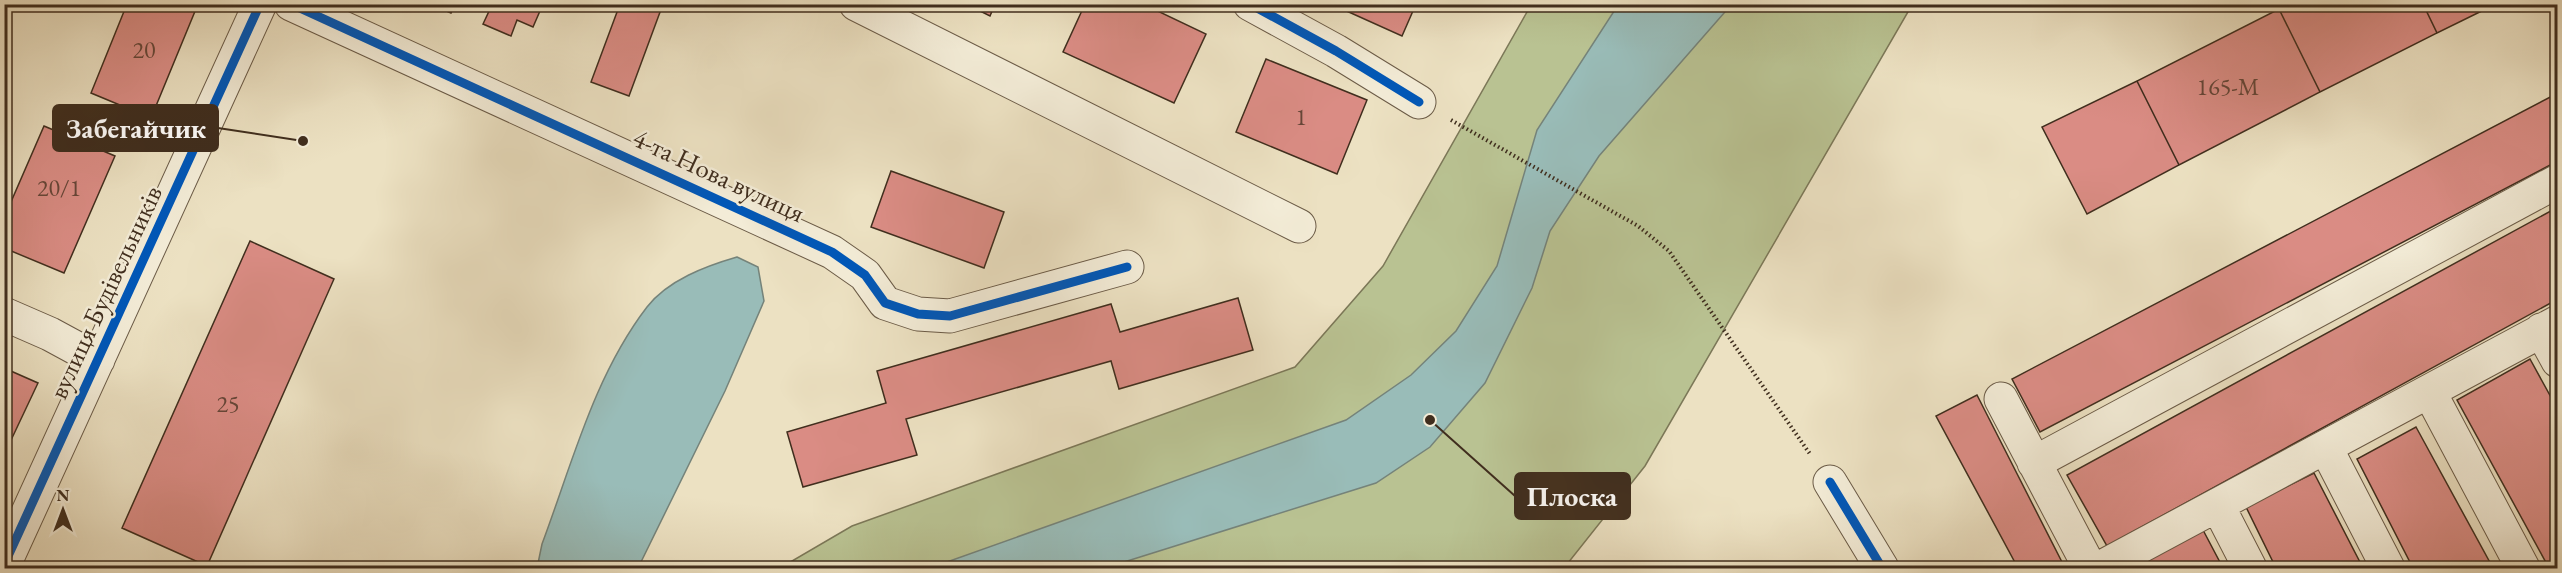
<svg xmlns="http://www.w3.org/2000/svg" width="2562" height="573" viewBox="0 0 2562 573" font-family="'EB Garamond',serif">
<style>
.green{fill:#b9c292;stroke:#7c7858;stroke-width:1.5}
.water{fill:#99bcb8;stroke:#75837a;stroke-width:1.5}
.building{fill:#da8c84;stroke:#402e1e;stroke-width:1.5}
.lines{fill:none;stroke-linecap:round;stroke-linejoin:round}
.minor-casing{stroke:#6b5b47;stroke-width:35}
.path{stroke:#402e1e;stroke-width:4;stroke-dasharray:1.5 3;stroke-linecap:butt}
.minor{stroke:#f3ecd7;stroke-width:33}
.cycleway-casing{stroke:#f3ecd7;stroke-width:13}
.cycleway{stroke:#0057b8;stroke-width:9}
.labels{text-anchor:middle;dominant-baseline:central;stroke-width:5;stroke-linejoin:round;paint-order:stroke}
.number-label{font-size:24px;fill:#664638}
.street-label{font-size:27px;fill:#402e1e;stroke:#f3ecd7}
.leader{fill:none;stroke:#402e1e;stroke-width:2}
.callout-dot{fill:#402e1e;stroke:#f3ecd7;stroke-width:2}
.callout{fill:#402e1e;stroke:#402e1e;stroke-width:2}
.callout-label{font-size:28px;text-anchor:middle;font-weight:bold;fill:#fff}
</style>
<rect width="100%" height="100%" fill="#ece1c2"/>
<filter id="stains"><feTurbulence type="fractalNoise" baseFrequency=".00333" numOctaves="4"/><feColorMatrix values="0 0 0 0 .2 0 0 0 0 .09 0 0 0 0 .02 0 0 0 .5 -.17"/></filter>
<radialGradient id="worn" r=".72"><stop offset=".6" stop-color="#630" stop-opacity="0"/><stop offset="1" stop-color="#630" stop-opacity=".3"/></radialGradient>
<path class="green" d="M1531,5h381l-267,461 -81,102h-784l72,-42 443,-159 88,-101z"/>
<path class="water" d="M1618,5h113l-132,151 -49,75 -18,57 -47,95 -55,64 -54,36 -271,85h-175l416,-148 65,-45 45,-44 41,-65 40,-136z
M737,257l21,10 6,34 -39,90 -87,177h-101l5,-24c30,-80 52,-168 105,-237 21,-27 59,-41 90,-50z"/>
<path class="building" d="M127,4h71l-47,114 -60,-25z
M430,4h25l-4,9z
M479,4h64l-10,23 -16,-7 -6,16 -28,-12 7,-15z
M620,4h43l-34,92 -38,-14z
M966,4h29l-5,12z
M1085,4h58l63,30 -32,69 -111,-51z
M1331,4h85l-14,32z
M2288,4h135l14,29 -117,59 -41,-83z
M2423,4h73l-59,29z
M2279,9l41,83 -141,73 -42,-84z
M1266,59l101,41 -30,74 -101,-42z
M2137,81l42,84 -92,49 -45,-87z
M2558,93v68l-518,271 -28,-53z
M44,126l71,30 -51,117 -60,-25v-30z
M891,171l113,41 -20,56 -113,-41z
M2558,207v92l-451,247 -40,-71z
M250,241l84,38 -127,287 -85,-38z
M1238,298l15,52 -134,39 -8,-28 -205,58 11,36 -114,32 -16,-55 99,-29 -9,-32 234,-67 9,28z
M2530,359l28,51v158h-9l-92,-168z
M4,368l34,15 -34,72z
M1977,395l88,173h-47l-82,-152z
M2416,427l77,141h-80l-56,-109z
M2314,473l49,95h-87l-30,-61z
M2203,530l20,38h-95z"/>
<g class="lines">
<g class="minor-casing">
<path id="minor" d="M291,4l541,248 33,23 20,28 33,11 32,2 177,-49
M856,4l443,222
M1250,4l86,47 83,51
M4,314l46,20 48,26
M2541,330l17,31
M2430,393l93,175
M2001,399l89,169
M2326,448l62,120
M2034,463l524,-282
M1830,482l52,86
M2218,506l32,62
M4,565l256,-561
M2100,568l458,-246"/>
</g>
<path class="path" d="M1451,120l187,106 31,25 141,203"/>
<use href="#minor" class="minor"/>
<g class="cycleway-casing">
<path id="cycleway" d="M291,4l541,248 33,23 20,28 33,11 32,2 177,-49
M1250,4l86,47 83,51
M1830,482l52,86
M4,565l256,-561"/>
</g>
<use href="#cycleway" class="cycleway"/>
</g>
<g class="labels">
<g class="number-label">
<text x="144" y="49">20</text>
<text x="2228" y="86">165-М</text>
<text x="1301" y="116">1</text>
<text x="59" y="187">20/1</text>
<text x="228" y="403">25</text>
</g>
<g class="street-label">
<text transform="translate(719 175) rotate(25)">4-та Нова вулиця</text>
<text transform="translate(105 292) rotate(-65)">вулиця Будівельників</text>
</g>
</g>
<path class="leader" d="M303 141L218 128M1430 420L1515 496"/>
<g class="callout-dot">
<circle cx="303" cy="141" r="6"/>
<circle cx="1430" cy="420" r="6"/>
</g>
<g class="callout">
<rect x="53" y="105" width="165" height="46" rx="6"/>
<rect x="1515" y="473" width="115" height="46" rx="6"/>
</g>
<g class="callout-label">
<text x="136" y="138">Забегайчик</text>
<text x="1572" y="506">Плоска</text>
</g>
<rect width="2562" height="573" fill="none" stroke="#ece1c2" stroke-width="24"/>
<rect x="6" y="6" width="2550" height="561" fill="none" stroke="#402e1e" stroke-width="3"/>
<rect x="12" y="12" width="2538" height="549" fill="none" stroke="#402e1e" stroke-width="1.5"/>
<g transform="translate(63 510)" stroke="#f3ecd7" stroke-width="4.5" paint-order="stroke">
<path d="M0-4.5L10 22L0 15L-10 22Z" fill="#402e1e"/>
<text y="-9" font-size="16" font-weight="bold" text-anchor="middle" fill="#402e1e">N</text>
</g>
<rect width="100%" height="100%" filter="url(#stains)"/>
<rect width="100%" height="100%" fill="url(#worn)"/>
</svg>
